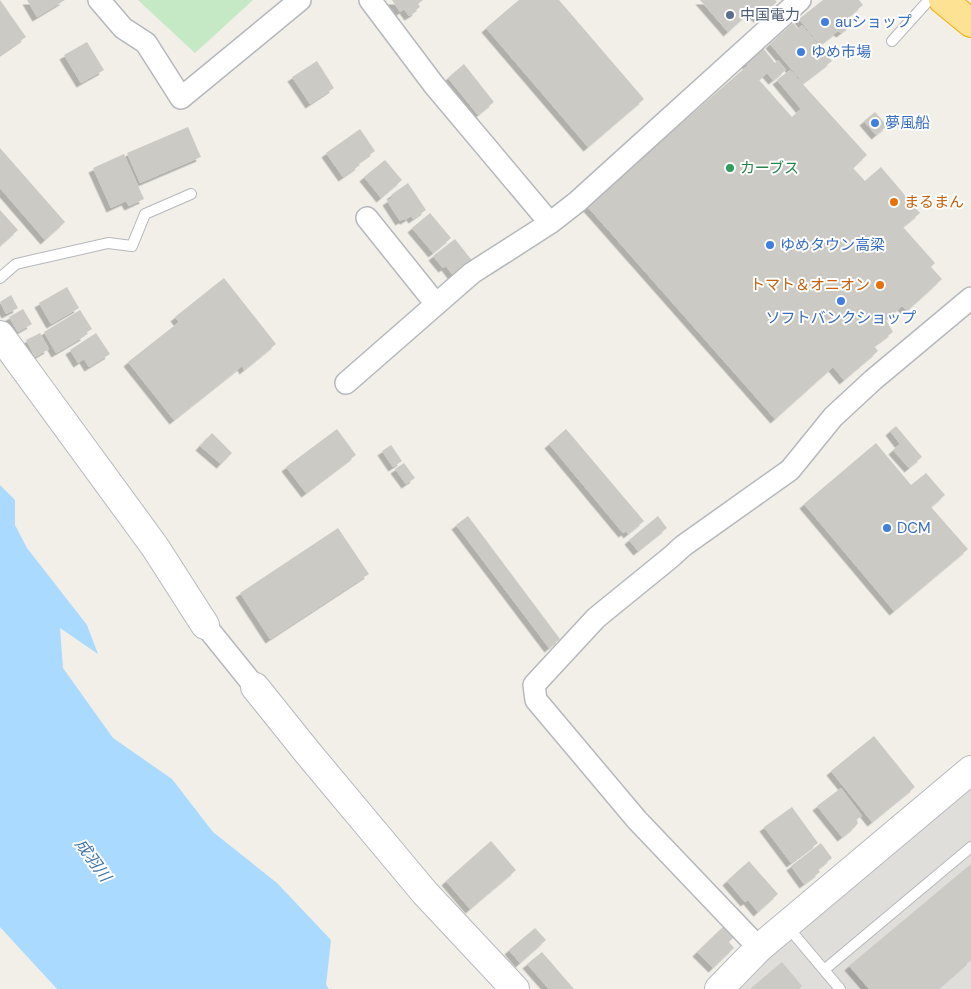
<svg xmlns="http://www.w3.org/2000/svg" width="971" height="989" viewBox="0 0 971 989" font-family="'DM Sans','Noto Sans JP',sans-serif">
<style>
.industrial{fill:#e0deda}
.green{fill:#c5e8c5}
.water{fill:#aadaff}
.building{fill:#cccac5;filter:url(#shadow)}
.lines{fill:none;stroke-linecap:round;stroke-linejoin:round}
.lane-casing{stroke:#b5b8bc;stroke-width:12}
.street-casing{stroke:#b5b8bc;stroke-width:24}
.secondary-casing{stroke:#b6babf;stroke-width:30}
.highway-casing{stroke:#f9ab00;stroke-width:30}
.lane{stroke:#fff;stroke-width:10}
.street{stroke:#fff;stroke-width:21}
.secondary{stroke:#fff;stroke-width:28}
.highway{stroke:#fde293;stroke-width:28}
.service-dot{fill:#5c6f8a;stroke:#fff;stroke-width:2}
.shop-dot{fill:#3f7fe0;stroke:#fff;stroke-width:2}
.leisure-dot{fill:#2e9e5b;stroke:#fff;stroke-width:2}
.food-dot{fill:#e8710a;stroke:#fff;stroke-width:2}
.labels{text-anchor:middle;dominant-baseline:central;stroke-width:4;stroke-linejoin:round;paint-order:stroke}
.service-label{font-size:15px;fill:#4e5e75;stroke:#fff;text-anchor:start}
.shop-label{font-size:15px;fill:#366cbe;stroke:#fff;text-anchor:start}
.leisure-label{font-size:15px;fill:#27864d;stroke:#fff;text-anchor:start}
.food-label{font-size:15px;fill:#c56008;stroke:#fff;text-anchor:start}
.water-label{font-size:16px;font-style:italic;fill:#4174aa;stroke:#fff}
</style>
<defs>
<filter id="shadow"><feDropShadow dx="-4.5" dy="4.5" stdDeviation="0" flood-color="#0004"/></filter>
</defs>
<rect width="100%" height="100%" fill="#f1efe8"/>
<path class="industrial" d="M971,785v204h-236l27,-26z"/>
<path class="green" d="M138,0h115l-58,53z"/>
<path class="water" d="M0,485l15,15v25l12,23 60,77 11,29 -38,-26 3,40 50,70 59,41 41,53 64,51 54,57 -5,45 3,4h-272l-57,-62z"/>
<path class="building" d="M0,0l26,37 -26,18z
M27,0h38l-28,17z
M392,0h31l-5,4 2,3 -4,3 1,1 -8,5 -5,-7 -4,3z
M519,0h40l85,99 -56,48 -102,-119z
M700,0h75l2,2 -19,16 -7,-7 -23,21z
M823,0h36l4,5 -17,14 5,6 -10,8 -3,-2 -18,14 -21,-26z
M793,23l5,6 4,-4 30,36 -29,22 -33,-39z
M87,42l17,28 -23,13 -17,-28z
M763,48l12,15 3,-3 8,10 -13,10 -6,-7 -8,7 33,37 9,-8 -24,-29 13,-10 77,85 -14,13 12,13 16,-14 39,46 -17,14 32,36 -4,4 11,12 -35,32 -5,-5 -16,14 7,12 -19,14 4,5 -34,29 -11,-13 -58,52 -188,-213 160,-140 7,7 -9,-11z
M317,61l17,27 -24,16 -18,-27z
M464,64l30,38 -16,13 -30,-37z
M875,112l12,14 -11,9 -12,-14z
M188,127l13,30 -61,26 -13,-30z
M360,129l15,22 -17,12 2,2 -17,12 -17,-24z
M0,148l65,74 -20,18 -45,-52z
M124,154l20,45 -15,7 -3,-5 -15,7 -18,-40z
M385,160l17,20 -21,18 -17,-21z
M408,183l18,27 -13,9 -2,-3 -6,4 -2,-1 -3,2 -13,-20 6,-4 -2,-2z
M0,210l18,20 -18,16z
M430,213l21,25 -18,15 -21,-25z
M455,239l19,24 -19,15 -9,-12 -3,2 -10,-12z
M224,278l52,66 -32,26 -2,-4 -68,54 -46,-58 51,-40 -4,-5z
M67,287l12,21 -28,16 -12,-21z
M11,295l7,13 -12,6 -6,-12z
M23,309l9,15 -14,8 -9,-15z
M80,310l12,19 -8,5 1,2 -29,17 -12,-21z
M40,333l9,16 -14,8 -9,-17z
M96,333l14,21 -21,13 -5,-8 -6,4 -8,-13z
M896,426l26,31 -13,11 -16,-18 7,-6 -10,-13z
M337,429l19,26 -50,38 -20,-26z
M566,429l78,92 -16,13 -2,-3 -3,2 -74,-89z
M212,433l20,20 -11,11 -21,-18z
M876,443l35,42 15,-12 19,22 -14,12 37,42 -74,62 -90,-107z
M391,445l11,16 -9,6 -11,-16z
M404,463l11,15 -9,6 -11,-15z
M468,516l92,123 -11,9 -93,-123z
M658,516l9,12 -29,23 -9,-11z
M338,528l31,46 -99,65 -30,-46z
M874,736l41,51 -43,35 -41,-51z
M841,788l21,28 -6,4 2,3 -3,4 -13,10 -25,-31z
M792,807l26,36 -27,20 -27,-36z
M491,841l25,29 -46,39 -24,-28z
M821,843l11,15 -14,11 2,3 -16,12 -13,-18z
M749,861l29,33 -20,18 -10,-12 -3,2 -18,-21z
M971,864v96l-33,29h-69l-20,-23z
M724,926l10,11 -5,5 5,6 -21,20 -16,-16z
M535,928l11,12 -26,23 -11,-13z
M542,952l32,37h-25l-22,-25z
M782,962l20,24 -3,3h-49z"/>
<g class="lines">
<g class="lane-casing">
<path id="lane" d="M892,41l37,-41
M0,278l16,-14 92,-21 24,3 13,-32 46,-20
M787,926l53,63
M824,970l147,-123"/>
</g>
<g class="street-casing">
<path id="street" d="M99,0l24,28 23,15 35,55 119,-98
M370,0l64,85 116,138
M367,218l69,86
M346,383l126,-110 78,-50 27,-21 223,-202
M205,625l50,62
M759,948l-122,-128 -101,-120 -2,-15 62,-67 75,-61 12,-11 107,-76 43,-53 40,-37 98,-82"/>
</g>
<g class="secondary-casing">
<path id="secondary" d="M0,335l155,212 50,78
M255,687l53,66 117,140 90,96
M719,989l40,-41 212,-178"/>
</g>
<g class="highway-casing">
<path id="highway" d="M943,0l28,23"/>
</g>
<use href="#lane" class="lane"/>
<use href="#street" class="street"/>
<use href="#secondary" class="secondary"/>
<use href="#highway" class="highway"/>
</g>
<circle class="service-dot" cx="730" cy="15" r="5"/>
<g class="shop-dot">
<circle cx="825" cy="22" r="5"/>
<circle cx="801" cy="52" r="5"/>
<circle cx="875" cy="123" r="5"/>
<circle cx="770" cy="245" r="5"/>
<circle cx="841" cy="301" r="5"/>
<circle cx="887" cy="528" r="5"/>
</g>
<circle class="leisure-dot" cx="730" cy="168" r="5"/>
<g class="food-dot">
<circle cx="894" cy="202" r="5"/>
<circle cx="880" cy="285" r="5"/>
</g>
<g class="labels">
<g class="service-label">
<text x="740" y="15">中国電力</text>
</g>
<g class="shop-label">
<text x="835" y="22">auショップ</text>
<text x="811" y="52">ゆめ市場</text>
<text x="885" y="123">夢風船</text>
<text x="780" y="245">ゆめタウン高梁</text>
<text x="841" y="318" text-anchor="middle">ソフトバンクショップ</text>
<text x="897" y="528">DCM</text>
</g>
<g class="leisure-label">
<text x="740" y="168">カーブス</text>
</g>
<g class="food-label">
<text x="904" y="202">まるまん</text>
<text x="870" y="285" text-anchor="end">トマト＆オニオン</text>
</g>
<g class="water-label">
<text transform="translate(93 860) rotate(54)">成羽川</text>
</g>
</g>
</svg>
